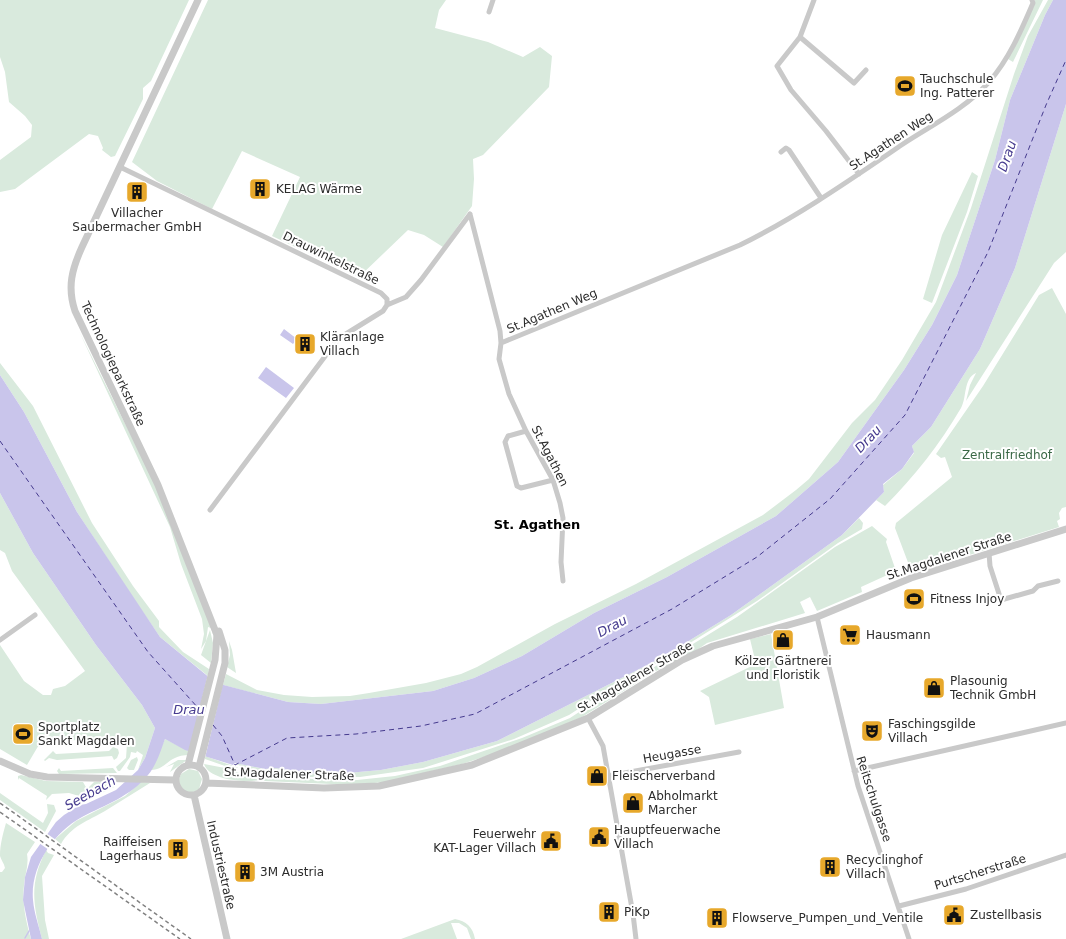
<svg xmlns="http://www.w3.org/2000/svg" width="1066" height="939" viewBox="0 0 1066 939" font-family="'DejaVu Sans',sans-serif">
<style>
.green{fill:#d9eadd}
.water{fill:#c9c5eb}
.pier{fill:#fff}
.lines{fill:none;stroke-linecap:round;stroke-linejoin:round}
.stream{stroke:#c9c5eb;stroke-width:1.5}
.ferry{stroke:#453a8e;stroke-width:1;stroke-dasharray:5 4;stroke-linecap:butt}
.minor{stroke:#c9c9c9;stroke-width:5}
.tertiary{stroke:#c9c9c9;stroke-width:7}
.rail{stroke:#818181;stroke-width:1.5;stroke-dasharray:4 3;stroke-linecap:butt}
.labels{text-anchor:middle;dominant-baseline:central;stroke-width:4;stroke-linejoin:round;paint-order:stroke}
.poi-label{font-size:12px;fill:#2c2c2c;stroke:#fff;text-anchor:start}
.street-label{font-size:12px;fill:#2c2c2c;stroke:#fff}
.park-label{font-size:12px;fill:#3a6846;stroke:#fff}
.water-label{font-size:13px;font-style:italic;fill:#453a8e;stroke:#fff}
.neighbourhood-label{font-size:13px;font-weight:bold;fill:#000;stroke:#fff}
</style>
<rect width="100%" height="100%" fill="#fff"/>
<path class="green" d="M0,0h189l-38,81 -8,7v11l-28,57 -4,1 -9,-7 1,-2 -5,-12 -9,-2 -74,55 -15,3v-32l31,-23 1,-12 -7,-9 -16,-14 -4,-30 -5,-15z
M208,0h238l-7,10 -4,18 53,14 35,15 17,-10 12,9 -3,31 -66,68 -10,4 1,20 -2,27 -29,41 -19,-12 -16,-5 -49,47 -87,-41 28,-59 -58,-26 -30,58 -55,-28 -25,-19z
M1035,0h8l-30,62 -5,-3z
M1048,0h5l-8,15 -35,85 -15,60 -38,115 -25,50 -28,45 -66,92 -62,54 -109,61 -73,36 -72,43 -48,22 -41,13 -112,13 -33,-2 -65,-17 3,-11 31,16 27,5 28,2 38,-1 19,-3 57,-10 35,-9 16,-7 78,-43 81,-40 127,-69 33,-25 13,-11 43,-56 23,-23 27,-40 34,-58 35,-94 43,-134 14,-38z
M1066,104v148l-12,11 -88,138 4,-16 6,-12c-13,6 -9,25 -15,35 -21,36 -47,69 -76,98l-9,-6 8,-8 -1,-7 19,-16 12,-16 -2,-7 19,-19 49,-78 35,-81z
M972,172l6,4 -11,36 -35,91 -9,-4 19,-64z
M1052,288l14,26v193l-4,1 -3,5 1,6 -3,2 2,6 -147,46 -17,-45 1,-5 56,-46 -7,-20 -4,1 -5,-4 47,-68 56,-91z
M79,331l74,149 61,153v5l-3,-10 -3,-1 -2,14 -5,8 3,-15 -2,-15 -21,-55 -11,-37z
M0,363l33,43 59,117 41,63 26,35v6l24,25 26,17 -1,7 -48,-39 -30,-44 -53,-81 -53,-100 -24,-37z
M0,493l33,60 63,92 46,60 13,23 -10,30 -7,12 5,-15 -6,-4 -1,2 -5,-1 -1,5 -10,14h-2l-2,-4 10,-9 1,-14 -12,-7c-19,5 -56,0 -68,9l-7,-3 -13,22 -27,-16v-104l24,36 19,14h8l2,-6 12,-3 20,-15 -73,-100 -7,-18 -5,-3z
M859,518l4,5 -1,6 -24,14 -81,58 -91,57 -63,35 -34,22 -55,24 -91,29 -63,9h-54l-60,-8 -11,-6 30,6 11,-1 30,5 30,1 45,-4 42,-8 74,-21 164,-83 70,-43 111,-80z
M872,526l15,13 -1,3 10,29 -35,16 1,5 -45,19 -7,-14 -10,5 5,11 -98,30 -13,9 -40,20 -72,45 -74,32 -46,15 -77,18 -31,3 -90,-4 -3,-3 -20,-7 80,9h36l38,-4 45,-10 82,-28 48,-20 32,-21 73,-42 62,-38 98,-70z
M210,630l3,13 -2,20 -10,-8z
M771,634l13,74 -69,17 -6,-28 -9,-6 56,-27 -6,-25z
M229,641l3,9 4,23 -9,-6 3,-12z
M165,739l24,12v4c-21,0 -23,15 -38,15z
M113,747l5,2 1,4 -2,5 -3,2 -2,-4 -55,4 -8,-2 -4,3 -1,-1 9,-9 3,3 53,-3z
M205,756l34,12 -14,-2 -20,-7z
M137,757l1,3 -4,10h-5l-2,-2 4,-8z
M178,760h9l-17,12 4,-8 -8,3z
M204,764l21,4 34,12c-14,3 -50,0 -55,-16z
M59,768l2,3 52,-3 4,5 -58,1 -2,-3z
M189,769l9,2 4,8 -3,10c-11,9 -25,-2 -18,-15z
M21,775l25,6 37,1 4,7 7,-7h20v5l-22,11 -17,3 4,-5 -10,-3 -17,1 -6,6 1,-4 -28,-18 -1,2v-4z
M141,782l9,1c-15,9 -30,19 -45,28 -17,10 -34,15 -44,33l-6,-5 21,-18 49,-25z
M0,793l43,30 5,-10 -1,-9 7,1 2,6 -11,21 -45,-32z
M6,823l29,19 -8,12c2,11 -2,20 -3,31 -2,18 2,37 7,54h-31v-67h2l3,-4c-1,-5 -4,-8 -5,-12 0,-12 3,-22 6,-33z
M46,850l2,3 6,2 -12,21 3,44 4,19h-7c-9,-35 -13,-55 4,-89z
M455,919c11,2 18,8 20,20h-4l-4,-11 -8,-5h-8l6,16h-56z"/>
<path class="water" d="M1053,0h13v104l-51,164 -35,81 -49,78 -19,19 2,6 -12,17 -19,15 1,8 -42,43 -111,80 -70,43 -164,83 -74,21 -42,8 -45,4 -30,-1 -30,-5 -11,1 -30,-6 -2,2 -48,-15 -20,-11c-4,11 -9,27 -17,36 -17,21 -43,30 -66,42 -29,16 -52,50 -49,83 1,13 6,26 9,39h-11l-8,-39 2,-23 6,-20 25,-35 8,-7 16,-10 6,-1 30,-14 22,-20 7,-12 10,-30 -13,-23 -46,-60 -63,-92 -33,-60v-118l24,37 53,100 83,125 56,46 72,19 33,2 112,-13 41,-13 48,-22 72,-43 73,-36 109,-61 62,-54 66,-92 28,-45 25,-50 38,-115 15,-60 35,-85z
M284,329l13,10 -4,5 -13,-9z
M266,367l28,21 -8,10 -28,-20z"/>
<path class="pier" d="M208,674l9,7 6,2 -18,75 -16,-5z
M46,833l10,7 -7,10 -10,-7z"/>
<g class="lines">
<path class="stream" d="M25,938l4,-7"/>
<path class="ferry" d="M0,441l148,211 51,57
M213,725l9,11 13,29 52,-27 69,-4 65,-8 54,-12 197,-105 85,-52 73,-58 75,-84 83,-163 58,-147 20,-45"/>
<path class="minor" d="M814,0l-14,37 -23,29 14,24 35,41 33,43
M489,12l4,-12
M800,37l54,46 12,-13
M781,152l5,-4 3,2 32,48
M120,167l261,126 6,6v6l-4,6 -42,26 -6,6 -125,167
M470,214l30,117 1,12 -2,16 10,35 17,37 27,49 7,23 3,15 -2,44 2,19
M387,305l19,-8 15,-17 49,-66
M501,343l239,-98c57,-28 110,-65 163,-101 29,-19 62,-35 86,-62 20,-23 32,-51 44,-79l-1,-3
M526,431l-18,5 -3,6 12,44 4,2 32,-8
M989,553l1,13 11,34 32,-9 5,-5 20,-5
M817,617l41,169 51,153
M0,640l35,-25
M588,718l15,28 30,168 3,25
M854,771l212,-48
M608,776l131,-24
M899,906l67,-17 100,-34"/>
<path class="tertiary" d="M0,761l30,13 17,3 128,3
M176 780a15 15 0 1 1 30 0a15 15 0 1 1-30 0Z
M188,765l27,-105 2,-25 -59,-150 -83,-174c-8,-24 -3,-42 7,-64l116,-247
M199,767l26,-104v-13l-6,-19
M206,783l118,5 55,-2 93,-21 116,-47 94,-58 31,-14 104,-29 94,-39 155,-49
M194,795l33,144"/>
<path class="rail" d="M0,803l191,136
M0,812l180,127"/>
</g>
<defs>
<g id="stadium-square" transform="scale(1.15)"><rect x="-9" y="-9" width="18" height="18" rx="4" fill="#e7a82b" stroke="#fff"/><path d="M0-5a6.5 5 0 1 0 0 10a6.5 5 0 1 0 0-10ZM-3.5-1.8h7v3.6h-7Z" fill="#111"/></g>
<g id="building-square" transform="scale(1.15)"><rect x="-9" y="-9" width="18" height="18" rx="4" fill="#e7a82b" stroke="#fff"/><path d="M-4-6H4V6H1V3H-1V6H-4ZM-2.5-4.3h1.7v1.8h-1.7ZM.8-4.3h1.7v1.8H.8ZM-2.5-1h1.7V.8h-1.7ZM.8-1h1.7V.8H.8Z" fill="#111"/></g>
<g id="supermarket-square" transform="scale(1.15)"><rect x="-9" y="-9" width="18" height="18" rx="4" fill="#e7a82b" stroke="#fff"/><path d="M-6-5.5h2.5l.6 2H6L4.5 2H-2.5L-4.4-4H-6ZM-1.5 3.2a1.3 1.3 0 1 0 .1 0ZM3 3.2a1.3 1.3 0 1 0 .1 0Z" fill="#111"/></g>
<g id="shop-square" transform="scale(1.15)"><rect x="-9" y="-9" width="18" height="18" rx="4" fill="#e7a82b" stroke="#fff"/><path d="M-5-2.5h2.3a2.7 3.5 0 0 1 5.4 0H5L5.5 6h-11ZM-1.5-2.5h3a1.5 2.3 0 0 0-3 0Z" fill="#111"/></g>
<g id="theatre-square" transform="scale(1.15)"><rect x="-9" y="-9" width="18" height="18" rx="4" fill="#e7a82b" stroke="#fff"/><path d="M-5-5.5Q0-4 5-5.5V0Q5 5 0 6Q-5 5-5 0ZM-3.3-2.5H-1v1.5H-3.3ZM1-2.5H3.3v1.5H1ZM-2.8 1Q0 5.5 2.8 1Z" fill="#111"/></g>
<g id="civic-square" transform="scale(1.15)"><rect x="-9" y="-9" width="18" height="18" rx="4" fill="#e7a82b" stroke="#fff"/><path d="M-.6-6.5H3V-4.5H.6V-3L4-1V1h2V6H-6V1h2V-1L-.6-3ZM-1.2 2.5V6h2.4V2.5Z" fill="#111"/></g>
</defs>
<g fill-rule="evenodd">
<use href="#stadium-square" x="905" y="86"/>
<use href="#building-square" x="260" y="189"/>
<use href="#building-square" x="137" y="192"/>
<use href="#building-square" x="305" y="344"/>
<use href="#stadium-square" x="914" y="599"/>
<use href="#supermarket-square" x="850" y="635"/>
<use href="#shop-square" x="783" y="640"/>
<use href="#shop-square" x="934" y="688"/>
<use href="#theatre-square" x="872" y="731"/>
<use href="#stadium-square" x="23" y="734"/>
<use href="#shop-square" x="597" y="776"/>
<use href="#shop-square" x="633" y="803"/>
<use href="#civic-square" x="599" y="837"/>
<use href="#civic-square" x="551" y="841"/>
<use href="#building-square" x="178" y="849"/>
<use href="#building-square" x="830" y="867"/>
<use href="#building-square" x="245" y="872"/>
<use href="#building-square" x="609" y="912"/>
<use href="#civic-square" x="954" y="915"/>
<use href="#building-square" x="717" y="918"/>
</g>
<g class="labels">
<g class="poi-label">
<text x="920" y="79">Tauchschule<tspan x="920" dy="14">Ing. Patterer</tspan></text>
<text x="276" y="189">KELAG Wärme</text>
<text x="137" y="213" text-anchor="middle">Villacher<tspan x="137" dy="14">Saubermacher GmbH</tspan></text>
<text x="320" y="337">Kläranlage<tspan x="320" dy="14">Villach</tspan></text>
<text x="930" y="599">Fitness Injoy</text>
<text x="866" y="635">Hausmann</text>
<text x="783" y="661" text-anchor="middle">Kölzer Gärtnerei<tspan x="783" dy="14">und Floristik</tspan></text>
<text x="950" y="681">Plasounig<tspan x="950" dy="14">Technik GmbH</tspan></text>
<text x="888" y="724">Faschingsgilde<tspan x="888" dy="14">Villach</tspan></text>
<text x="38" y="727">Sportplatz<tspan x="38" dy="14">Sankt Magdalen</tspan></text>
<text x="612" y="776">Fleischerverband</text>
<text x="648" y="796">Abholmarkt<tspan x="648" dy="14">Marcher</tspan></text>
<text x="614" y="830">Hauptfeuerwache<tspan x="614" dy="14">Villach</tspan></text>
<text x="536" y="834" text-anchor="end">Feuerwehr<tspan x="536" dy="14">KAT-Lager Villach</tspan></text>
<text x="162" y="842" text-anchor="end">Raiffeisen<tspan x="162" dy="14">Lagerhaus</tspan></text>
<text x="846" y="860">Recyclinghof<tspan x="846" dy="14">Villach</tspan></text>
<text x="260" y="872">3M Austria</text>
<text x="624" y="912">PiKp</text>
<text x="970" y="915">Zustellbasis</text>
<text x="732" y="918">Flowserve_Pumpen_und_Ventile</text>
</g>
<g class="street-label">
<text transform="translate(891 141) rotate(-33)">St.Agathen Weg</text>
<text transform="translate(331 258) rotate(26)">Drauwinkelstraße</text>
<text transform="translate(552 311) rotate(-23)">St.Agathen Weg</text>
<text transform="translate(113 364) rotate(65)">Technologieparkstraße</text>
<text transform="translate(550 456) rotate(63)">St.Agathen</text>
<text transform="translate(949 556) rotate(-18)">St.Magdalener Straße</text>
<text transform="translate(635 677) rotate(-30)">St.Magdalener Straße</text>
<text transform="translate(672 754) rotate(-10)">Heugasse</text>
<text transform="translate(289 774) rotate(2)">St.Magdalener Straße</text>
<text transform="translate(874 799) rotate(72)">Reitschulgasse</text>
<text transform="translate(221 865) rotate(77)">Industriestraße</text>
<text transform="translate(980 872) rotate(-17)">Purtscherstraße</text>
</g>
<g class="park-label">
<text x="1007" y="455">Zentralfriedhof</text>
</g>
<g class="water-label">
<text transform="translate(1007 156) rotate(-71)">Drau</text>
<text transform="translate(868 439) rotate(-47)">Drau</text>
<text transform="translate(612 626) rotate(-28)">Drau</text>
<text x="189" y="709">Drau</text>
<text transform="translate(90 793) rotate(-29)">Seebach</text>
</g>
<g class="neighbourhood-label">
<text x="537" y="524">St. Agathen</text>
</g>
</g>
</svg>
